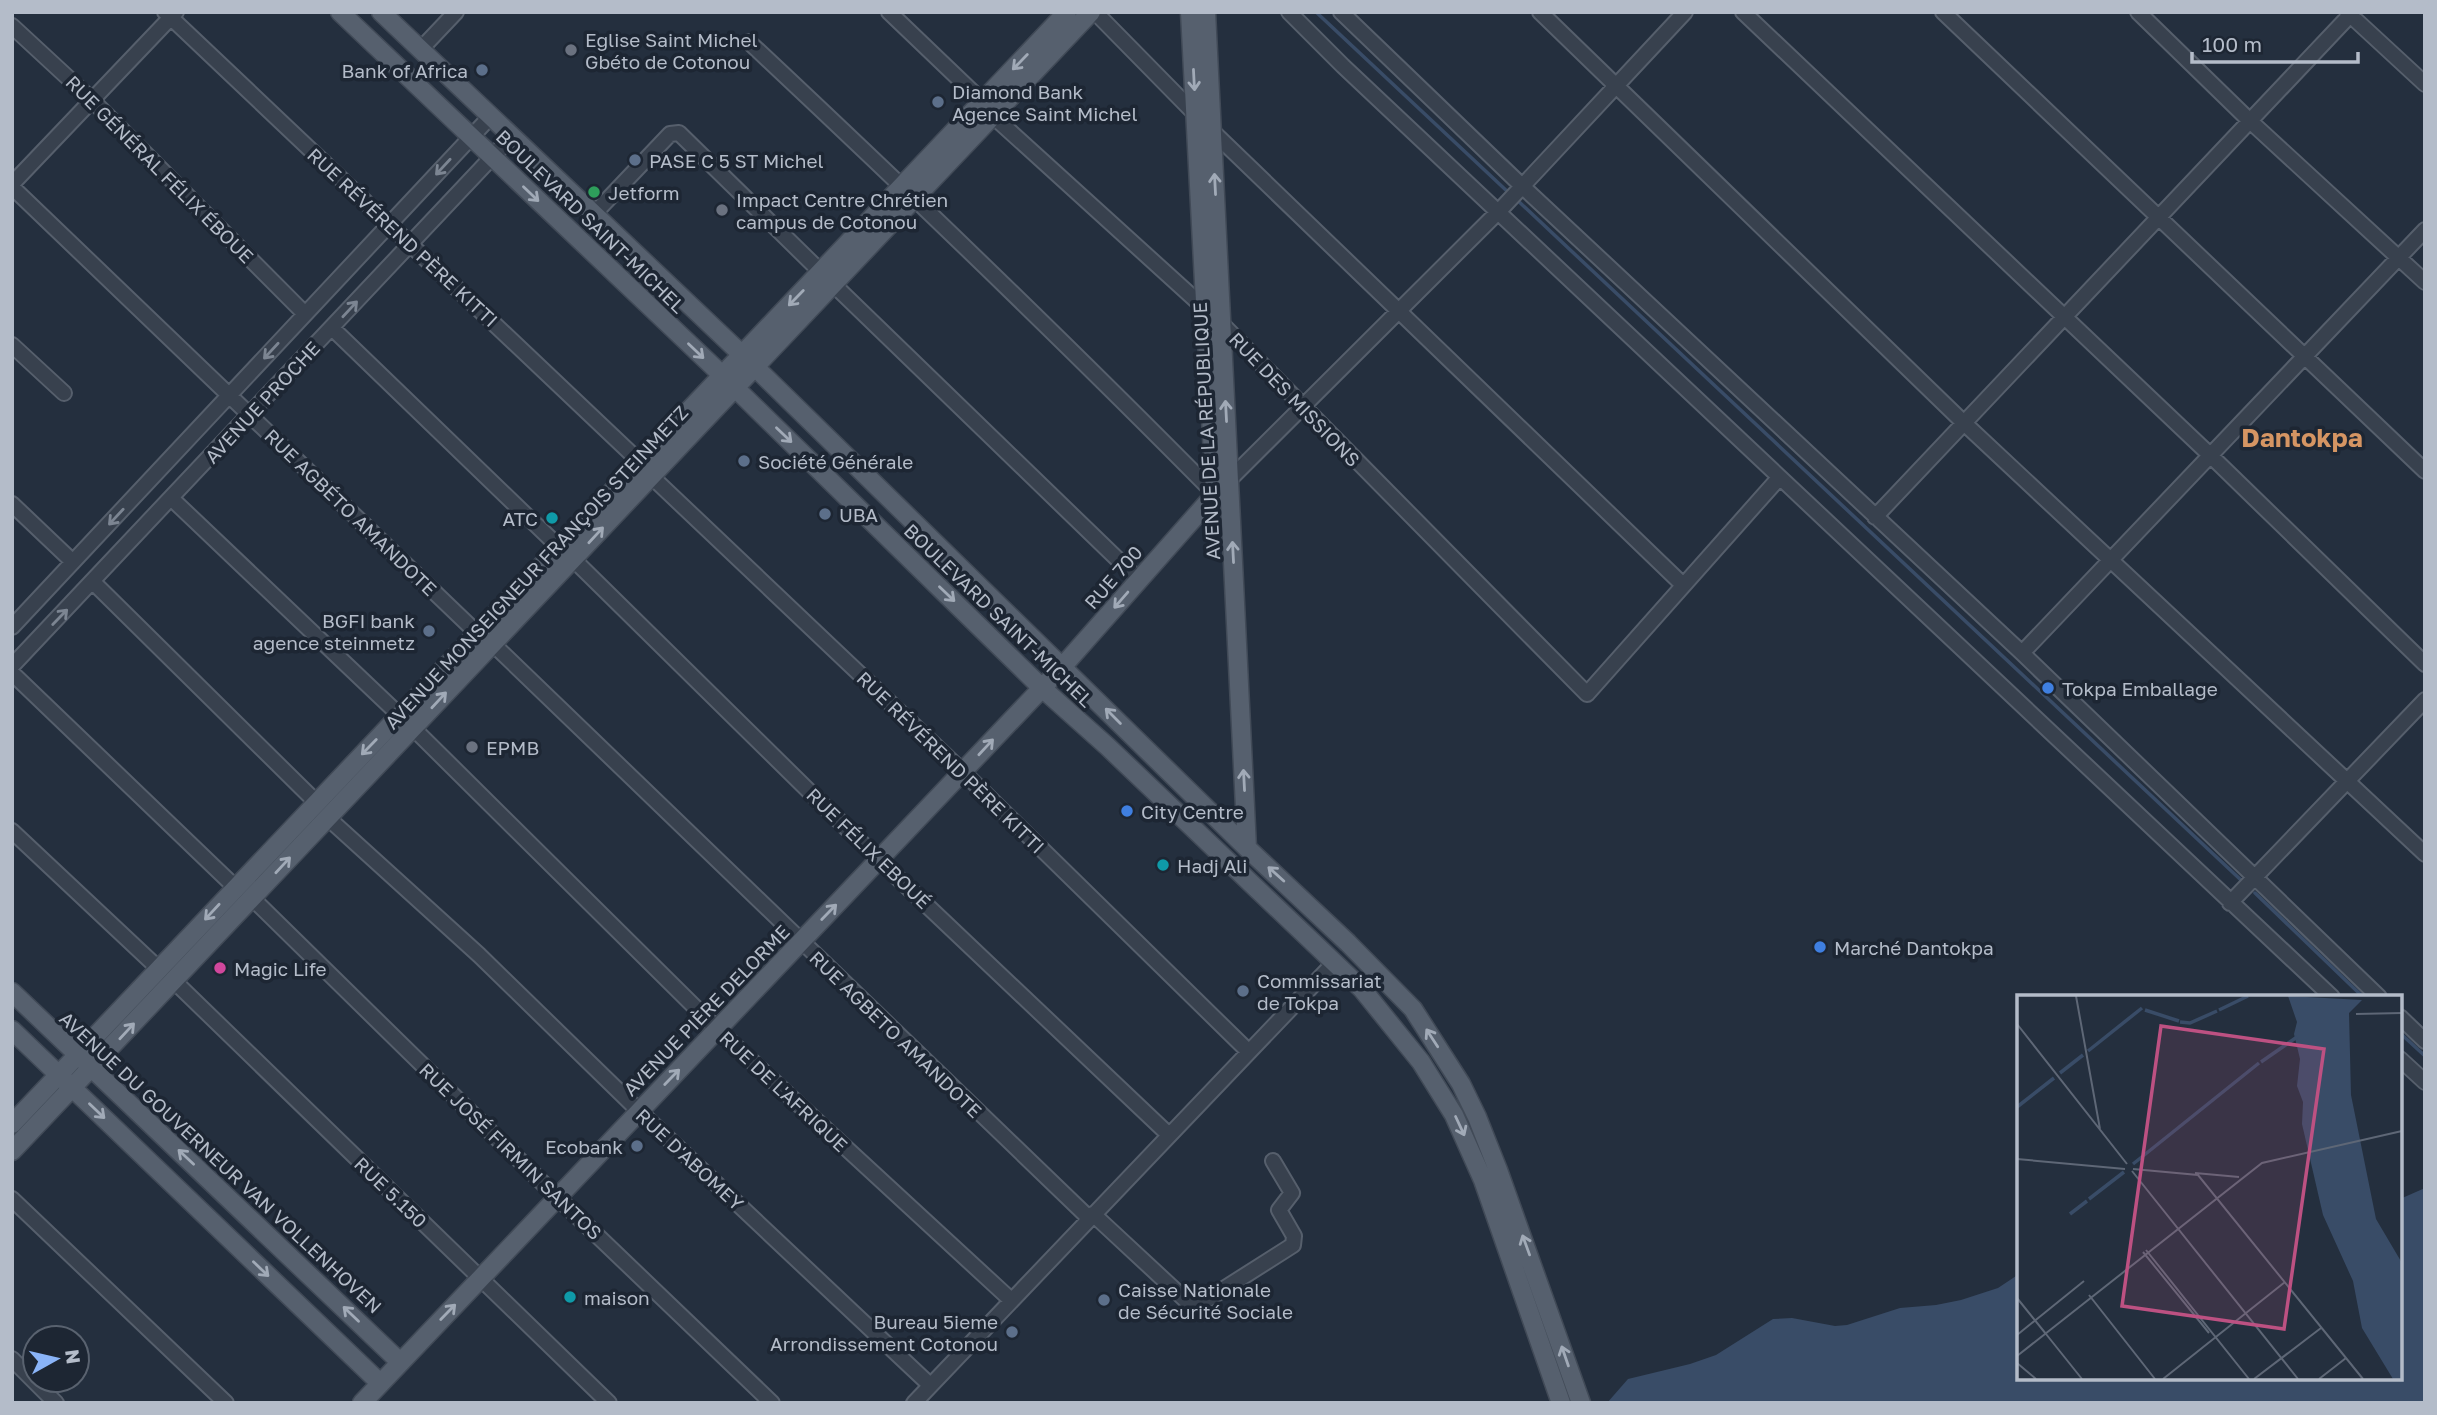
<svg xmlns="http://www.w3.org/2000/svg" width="2437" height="1415" viewBox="0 0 2437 1415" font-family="'Golos Text',sans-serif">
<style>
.water{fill:#394c67}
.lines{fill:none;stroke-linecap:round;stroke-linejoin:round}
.stream{stroke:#394c67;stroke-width:3.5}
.minor-casing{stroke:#565f6c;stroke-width:18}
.major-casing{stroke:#414a57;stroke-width:21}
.minor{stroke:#38414e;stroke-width:14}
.major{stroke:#56606e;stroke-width:18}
.oneway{stroke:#a1aab7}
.oneway2{stroke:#7c8592}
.worship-dot{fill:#6b7280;stroke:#1d2633;stroke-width:2.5}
.service-dot{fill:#5c6f8a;stroke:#1d2633;stroke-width:2.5}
.leisure-dot{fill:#2e9e5b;stroke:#1d2633;stroke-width:2.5}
.culture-dot{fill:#0f9aa8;stroke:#1d2633;stroke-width:2.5}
.shop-dot{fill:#3f7fe0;stroke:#1d2633;stroke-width:2.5}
.hotel-dot{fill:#d1479c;stroke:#1d2633;stroke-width:2.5}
.labels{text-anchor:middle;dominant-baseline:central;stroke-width:7;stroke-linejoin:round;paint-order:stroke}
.poi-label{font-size:19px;fill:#b4bcc9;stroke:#1d2633;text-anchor:start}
.street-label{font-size:19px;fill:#b4bcc9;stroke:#1d2633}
.district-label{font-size:26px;font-weight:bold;fill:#d59563;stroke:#1d2633}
.inset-river{fill:none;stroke:#394c67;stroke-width:3.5}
.inset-road{fill:none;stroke:#5e6776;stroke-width:2}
.view{fill:#bd5182;fill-opacity:0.15;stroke:#bd5182;stroke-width:3.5}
.inset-edge{fill:none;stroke:#b4bcc9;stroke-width:3.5}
</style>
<rect width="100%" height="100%" fill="#242f3e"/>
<path class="water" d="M2425,1188v215h-818l21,-24 62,-15 26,-9 57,-36 19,-1 43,8 12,-1 53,-17 36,-3 25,-5 37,-12 21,-14v104h381v-179z"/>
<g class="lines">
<path class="stream" d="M1316,12l193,181
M1515,198l727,683
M2255,893l108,104
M2400,1033l25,23"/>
<g class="minor-casing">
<path id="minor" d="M165,12l475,450
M889,12l93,89
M1095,12l117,119 470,453
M1289,12l54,54 989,931
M1341,12l181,174 500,467 357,344
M1540,12l424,411 461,431
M1743,12l467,443 215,209
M1943,12l482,459
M2138,12l112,109 175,161
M2347,12l78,72
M12,26l80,74 213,214
M749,42c158,148 314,298 466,452l286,-285 184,-197
M420,50l36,-38
M993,116l228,207 366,371 192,-216
M12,184l164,-172
M12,187l465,446
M593,215l77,-81 9,-1 142,139
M833,284l306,296
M332,328l227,219
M12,345l52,48
M651,476l312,296 285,279
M171,498l242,230 304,301 294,271
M12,504l61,58
M1875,517l478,-505
M573,559l306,301 289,274
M93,582l224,221
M12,627l478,-510
M493,644l596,574
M2022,653l403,-423
M12,666l499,-529
M12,673l224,215
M328,818l151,137 160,156 291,274
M12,831l147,138
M252,898l305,299 215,206
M2230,903l195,-203
M174,981l435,422
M2400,1017l25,24
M2400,1059l25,23
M12,1199l214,204
M1093,1214l98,91 6,1 96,-61 1,-9 -15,-26 13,-17 -19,-32
M12,1359l44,44
M914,1403l420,-440"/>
</g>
<g class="major-casing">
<path id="major" d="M340,12l382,363 320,313 65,58 255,243 59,73 33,53 29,65 78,223
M381,12l374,355 492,481 101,95 65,66 48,75 16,33 21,53 83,233
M1206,12l41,836
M12,992l388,370
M12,1030l368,353
M12,1124l1055,-1112
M12,1151l1079,-1139
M362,1403l701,-737 152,-172 -25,-482"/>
</g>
<use href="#minor" class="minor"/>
<use href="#major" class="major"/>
</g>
<defs><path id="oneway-shaft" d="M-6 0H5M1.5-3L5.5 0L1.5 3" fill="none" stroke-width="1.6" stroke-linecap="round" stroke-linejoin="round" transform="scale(1.75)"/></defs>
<g class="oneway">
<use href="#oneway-shaft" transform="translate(1020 62) rotate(134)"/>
<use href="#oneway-shaft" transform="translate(1194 80) rotate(87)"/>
<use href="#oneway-shaft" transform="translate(1215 184) rotate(-93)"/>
<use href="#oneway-shaft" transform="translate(531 194) rotate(44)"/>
<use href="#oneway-shaft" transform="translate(796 298) rotate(134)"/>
<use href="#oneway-shaft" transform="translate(696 351) rotate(44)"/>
<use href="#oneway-shaft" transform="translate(1226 411) rotate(-93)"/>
<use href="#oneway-shaft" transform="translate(784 435) rotate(44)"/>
<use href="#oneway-shaft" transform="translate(596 535) rotate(-47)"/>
<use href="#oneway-shaft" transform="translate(1233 552) rotate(-93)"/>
<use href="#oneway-shaft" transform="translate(947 594) rotate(44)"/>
<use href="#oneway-shaft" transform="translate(1121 600) rotate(131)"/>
<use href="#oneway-shaft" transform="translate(439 700) rotate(-47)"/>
<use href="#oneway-shaft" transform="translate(1113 716) rotate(-135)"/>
<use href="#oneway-shaft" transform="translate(369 747) rotate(134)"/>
<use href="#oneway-shaft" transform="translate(986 747) rotate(-47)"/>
<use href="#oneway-shaft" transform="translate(1244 780) rotate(-93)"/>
<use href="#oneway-shaft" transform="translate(283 865) rotate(-47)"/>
<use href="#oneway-shaft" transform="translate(1276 874) rotate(-138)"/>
<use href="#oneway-shaft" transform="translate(212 912) rotate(133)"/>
<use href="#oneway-shaft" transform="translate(829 912) rotate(-46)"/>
<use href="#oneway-shaft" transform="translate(127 1031) rotate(-47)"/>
<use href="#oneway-shaft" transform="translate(1432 1038) rotate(-123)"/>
<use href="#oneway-shaft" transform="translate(672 1077) rotate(-46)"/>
<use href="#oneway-shaft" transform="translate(97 1111) rotate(44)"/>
<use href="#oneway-shaft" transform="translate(1460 1126) rotate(65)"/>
<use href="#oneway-shaft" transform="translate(186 1157) rotate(-137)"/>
<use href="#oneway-shaft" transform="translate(1526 1245) rotate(-110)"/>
<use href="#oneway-shaft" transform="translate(261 1269) rotate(44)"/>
<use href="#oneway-shaft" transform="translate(448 1312) rotate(-46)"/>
<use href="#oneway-shaft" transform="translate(351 1314) rotate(-136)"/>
<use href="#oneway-shaft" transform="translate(1565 1356) rotate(-109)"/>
</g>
<g class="oneway2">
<use href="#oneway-shaft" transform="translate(443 167) rotate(133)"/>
<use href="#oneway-shaft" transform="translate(350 309) rotate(-47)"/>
<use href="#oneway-shaft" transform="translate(271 351) rotate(133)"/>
<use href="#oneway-shaft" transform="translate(116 517) rotate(133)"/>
<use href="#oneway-shaft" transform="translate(60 617) rotate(-46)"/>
</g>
<g class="worship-dot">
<circle cx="571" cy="50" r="7"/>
<circle cx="722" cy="210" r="7"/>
<circle cx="472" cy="747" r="7"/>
</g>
<g class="service-dot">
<circle cx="482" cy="70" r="7"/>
<circle cx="938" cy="102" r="7"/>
<circle cx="635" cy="160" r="7"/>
<circle cx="744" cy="461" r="7"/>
<circle cx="825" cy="514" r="7"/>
<circle cx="429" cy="631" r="7"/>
<circle cx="1243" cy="991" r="7"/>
<circle cx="637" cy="1146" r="7"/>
<circle cx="1104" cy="1300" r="7"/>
<circle cx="1012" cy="1332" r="7"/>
</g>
<circle class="leisure-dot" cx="594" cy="192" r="7"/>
<g class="culture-dot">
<circle cx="552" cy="518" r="7"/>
<circle cx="1163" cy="865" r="7"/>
<circle cx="570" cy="1297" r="7"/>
</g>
<g class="shop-dot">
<circle cx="2048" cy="688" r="7"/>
<circle cx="1127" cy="811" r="7"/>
<circle cx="1820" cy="947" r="7"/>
</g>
<circle class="hotel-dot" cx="220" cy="968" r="7"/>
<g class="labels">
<g class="poi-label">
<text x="585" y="39">Eglise Saint Michel<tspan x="585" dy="22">Gbéto de Cotonou</tspan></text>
<text x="468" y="70" text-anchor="end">Bank of Africa</text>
<text x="952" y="91">Diamond Bank<tspan x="952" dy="22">Agence Saint Michel</tspan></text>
<text x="649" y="160">PASE C 5 ST Michel</text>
<text x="608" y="192">Jetform</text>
<text x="736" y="199">Impact Centre Chrétien<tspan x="736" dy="22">campus de Cotonou</tspan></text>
<text x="758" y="461">Société Générale</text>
<text x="839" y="514">UBA</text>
<text x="538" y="518" text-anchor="end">ATC</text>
<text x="415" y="620" text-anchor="end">BGFI bank<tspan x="415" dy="22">agence steinmetz</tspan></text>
<text x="2062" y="688">Tokpa Emballage</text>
<text x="486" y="747">EPMB</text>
<text x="1141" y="811">City Centre</text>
<text x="1177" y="865">Hadj Ali</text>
<text x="1834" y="947">Marché Dantokpa</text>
<text x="234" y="968">Magic Life</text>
<text x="1257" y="980">Commissariat<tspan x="1257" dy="22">de Tokpa</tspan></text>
<text x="623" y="1146" text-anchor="end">Ecobank</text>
<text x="1118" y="1289">Caisse Nationale<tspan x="1118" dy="22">de Sécurité Sociale</tspan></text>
<text x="584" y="1297">maison</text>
<text x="998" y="1321" text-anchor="end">Bureau 5ieme<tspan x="998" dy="22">Arrondissement Cotonou</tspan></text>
</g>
<g class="street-label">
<text transform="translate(160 169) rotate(45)">RUE GÉNÉRAL FÉLIX ÉBOUE</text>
<text transform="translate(591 221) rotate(44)">BOULEVARD SAINT-MICHEL</text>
<text transform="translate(403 237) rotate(43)">RUE RÉVÉREND PÈRE KITTI</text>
<text transform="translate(1295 399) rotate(46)">RUE DES MISSIONS</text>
<text transform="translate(262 402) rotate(-47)">AVENUE PROCHE</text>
<text transform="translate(1206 431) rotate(-93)">AVENUE DE LA RÉPUBLIQUE</text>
<text transform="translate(351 512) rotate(44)">RUE AGBÉTO AMANDOTE</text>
<text transform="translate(536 567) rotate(-47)">AVENUE MONSEIGNEUR FRANÇOIS STEINMETZ</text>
<text transform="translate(1113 577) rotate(-49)">RUE 700</text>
<text transform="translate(999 615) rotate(44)">BOULEVARD SAINT-MICHEL</text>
<text transform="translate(951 762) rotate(44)">RUE RÉVÉREND PÈRE KITTI</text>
<text transform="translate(869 848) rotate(44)">RUE FÉLIX EBOUÉ</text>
<text transform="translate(706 1010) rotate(-46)">AVENUE PIÈRE DELORME</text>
<text transform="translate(896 1034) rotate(44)">RUE AGBETO AMANDOTE</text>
<text transform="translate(784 1091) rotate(43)">RUE DE L'AFRIQUE</text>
<text transform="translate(511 1151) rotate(44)">RUE JOSÉ FIRMIN SANTOS</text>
<text transform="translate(690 1159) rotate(43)">RUE D'ABOMEY</text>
<text transform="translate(221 1162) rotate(43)">AVENUE DU GOUVERNEUR VAN VOLLENHOVEN</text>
<text transform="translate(391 1192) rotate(44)">RUE 5.150</text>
</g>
<g class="district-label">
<text x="2302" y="437">Dantokpa</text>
</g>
</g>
<g transform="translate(2017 995)">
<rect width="385" height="385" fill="#242f3e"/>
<path d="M271,1l74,4 -13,13 2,82 25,124 26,44v116h-9l-31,-51 -9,-47 -30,-66 -21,-91 1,-22 -6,-16 3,-27 -6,-25 3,-12z" fill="#394c67"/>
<path class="inset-river" d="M128,15l34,11M202,15l29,-14M163,27l10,1 27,-12M71,56l54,-43M244,67l36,-25M43,78l23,-18M0,112l37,-29M116,169l126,-101M72,204l35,-27M53,219l17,-13"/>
<path class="inset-road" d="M59,1l24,133M339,19l46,-1M0,29l110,140M0,164l108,10M116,174l65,6 165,204M115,176l166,208M178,178l44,4M129,255l103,129M126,257l66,81M72,300l66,84M0,303l29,36M29,339l36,45M0,340l67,-54M0,361l245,-193 140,-32M0,368l19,16M146,384l122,-97M237,384l67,-51M302,384l27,-21"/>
<path class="view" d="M144,31l163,23 -40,280 -162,-23z"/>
<rect width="385" height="385" class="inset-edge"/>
</g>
<rect width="2437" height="1415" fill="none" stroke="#b4bcc9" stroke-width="28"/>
<g transform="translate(56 1359) rotate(82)"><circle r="33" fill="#1d2633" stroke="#59626f" stroke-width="2"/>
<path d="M0-5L12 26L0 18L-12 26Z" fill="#8ab4f8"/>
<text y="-10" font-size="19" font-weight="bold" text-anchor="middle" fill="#b4bcc9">N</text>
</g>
<path d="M2192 52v10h166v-10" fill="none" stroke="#b4bcc9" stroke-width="3.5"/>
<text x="2202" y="52" font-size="21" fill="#b4bcc9" stroke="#1d2633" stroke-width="5" paint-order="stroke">100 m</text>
</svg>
